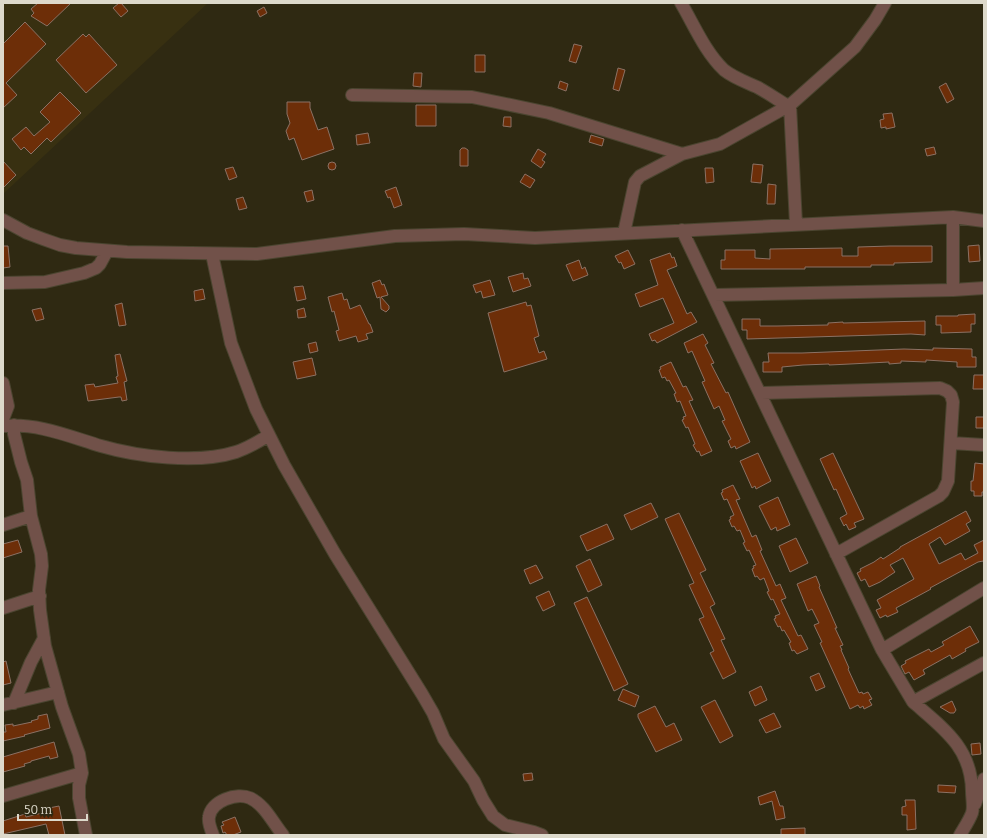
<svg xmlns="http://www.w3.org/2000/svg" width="987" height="838" viewBox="0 0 987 838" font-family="Bitter,serif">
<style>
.built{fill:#383011}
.building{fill:#6d2e08;stroke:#8b7164}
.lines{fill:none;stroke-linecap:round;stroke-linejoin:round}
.minor-casing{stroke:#4b4530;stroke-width:14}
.minor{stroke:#715149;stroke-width:12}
</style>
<rect width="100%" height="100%" fill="#2f2912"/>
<path class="built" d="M3,3h205l-205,191z"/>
<path class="building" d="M38,3h33l-24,23 -16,-10 3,-3 -3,-4z
M119,3h2l7,8 -7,6 -8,-9z
M264,7l3,6 -7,4 -3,-6z
M25,22l21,22 -40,39 11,12 -14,13v-64z
M83,34l3,3 3,-3 28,31 -31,28 -30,-33z
M574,44l8,2 -6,17 -7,-2z
M475,55h10v17h-10z
M618,68l7,2 -6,21 -6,-2z
M414,73h8l-1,14 -8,-1z
M560,81l8,3 -2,7 -8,-3z
M946,83l8,16 -7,4 -8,-16z
M60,92l21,21 -30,29 -4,-4 -16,16 -7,-7 -3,3 -9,-11 14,-12 8,9 16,-14 -10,-10z
M287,102h23v6l8,22 9,-3 7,22 -32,11 -8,-22 -5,2 -3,-9 4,-8 -3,-9z
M416,105h20v21h-20z
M892,113l3,14 -9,2v-2l-5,1 -1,-8 4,-1 -1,-5z
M504,117h7v10l-8,-1z
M368,133l2,10 -13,2 -1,-10z
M591,135l13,4 -2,7 -13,-4z
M934,147l2,7 -9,2 -2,-7z
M462,148h3l3,2v16h-8v-16z
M538,149l8,5 -4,6 3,2 -4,6 -10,-7z
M3,161l13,14 -13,13z
M328 166a4 4 0 1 1 8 0a4 4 0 1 1-8 0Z
M753,164l10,1 -2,18 -10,-1z
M233,167l4,10 -8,3 -4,-11z
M705,168h8l1,14 -8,1z
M525,174l10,6 -5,8 -10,-6z
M768,184l8,1 -1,19h-8z
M396,187l6,18 -8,3 -4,-11 -2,1 -3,-7z
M312,190l2,10 -7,2 -3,-10z
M243,197l4,11 -8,2 -3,-11z
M979,245l1,16 -11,1 -1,-16z
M3,246h5l2,21 -7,1z
M890,246h42v16l-38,1v2h-23v2h-66v2h-84v-9h4v-10h30v8l15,1v-10l72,-1v8h16v-9z
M628,250l7,14 -11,5 -3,-7 -2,1 -4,-7z
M670,253l2,5 2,-1 3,9 -10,4 20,44 4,-2 6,10 -40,21 -2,-3 -3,1 -3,-7 25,-11 -11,-25 -23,9 -5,-13 23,-9 -8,-25z
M579,260l3,9 3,-2 3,8 -15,6 -7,-16z
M523,273l1,6 4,-1 3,8 -18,6 -5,-15z
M380,280l2,5 2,-1 4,11 -7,2 8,9v3l-3,3 -5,-3 -1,-12 -3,1 -5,-15z
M490,280l5,15 -12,3 -2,-7 -5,2 -3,-8z
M303,286l3,13 -9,2 -3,-14z
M203,289l2,10 -10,2 -1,-10z
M342,293l2,7 3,-1 3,10 10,-4 9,19h1l3,8 -7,2 2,5 -10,3 -2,-6 -17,5 -3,-10 3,-1 -5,-19 -2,1 -4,-15z
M526,302l1,4 4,-1 8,31 -5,2 5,15 5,-2 3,8 -43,13 -16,-59z
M122,303l4,22 -7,1 -4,-21z
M41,308l3,11 -8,2 -4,-11z
M304,308l2,9 -8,1 -1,-8z
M975,314v10h-4v8l-30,1v-8h-5v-9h22v-1z
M742,319h18v7h17l51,-1v-2l15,-1v1l82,-2v14l-14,-1 -164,5v-9h-5z
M703,334l5,9 -3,2 9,18 -3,1 15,29 2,-1 22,50 -14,7 -1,-3 -4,2 -3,-7 3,-2 -9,-18 3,-1 -6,-14 -5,3 -12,-27 3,-1 -13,-30 -4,2 -4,-10z
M316,342l2,9 -8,2 -2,-9z
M933,348l39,1v8h4v10h-19v-5l-31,-2v2l-25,-1v2l-12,1v-2l-39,2 -21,1v-1l-26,1 -21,2v5h-19v-10h6l-1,-9h34l102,-4 29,1z
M120,354l7,27 -3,1 3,18 -5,1 -1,-4h-2l-31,4 -3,-16 9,-1 1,3 23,-4 -2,-6 2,-1 -3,-21z
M312,358l4,17 -19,4 -4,-17z
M671,362l12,25 3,-1 7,14 -4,1 23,50 -11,5 -2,-5 -2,1 -4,-7 2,-1 -7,-17 -2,1 -4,-8 2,-1 -1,-2 3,-1 -6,-15 -3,1 -3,-8 2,-1 -7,-13 -2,1 -2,-4 -3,1 -3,-8 2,-1 -1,-2z
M974,375h10v14h-11z
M976,417h8v11h-8z
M758,453l13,28 -15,8 -1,-3 -3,2 -12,-27z
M833,453l31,66 -10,4 2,4 -7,3 -3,-6 -2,2 -4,-8 7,-4 -11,-25 -2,1 -14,-31z
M975,463l9,1v28h-2v4h-8v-5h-3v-10h2z
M733,485l7,14 -4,1 16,37 4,-2 6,15 -2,1 16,35 4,-2 6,14 -5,2 17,36 3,-1 7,14 -11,5 -3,-4 -2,1 -3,-8 2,-1 -7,-12 -2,1 -2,-5 -2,1 -4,-8 2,-1 -1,-2 5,-2 -7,-15 -2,1 -4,-8 2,-1 -5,-13 -4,2 -3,-4 -2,1 -3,-8 2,-1 -1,-2 3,-1 -7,-15 -2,1 -4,-8 2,-1 -5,-12 -3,1 -3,-5 -2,1 -3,-7 2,-1 -1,-2 4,-2 -7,-16 -3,1 -3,-7 2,-1 -1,-2z
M778,497l12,28 -13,6 -1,-4 -5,3 -12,-24z
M651,503l7,14 -27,13 -7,-15z
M966,511l5,10 -5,3 4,7 -25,14 -5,-8 -11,7 10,20 22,-11 4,7 13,-7 -4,-8 10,-5v23l-1,-2 -5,1 -48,26 1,1 -35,19 2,4 -11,5 -1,-2 -6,3 -4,-8 5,-2 -4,-8 37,-21 -11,-21 -13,7 5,7 -15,10 -11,5 -4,-8 -4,2 -4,-8 4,-2 -1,-2 14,-7 7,-5 2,2 17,-11v-1z
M679,513l27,57 -6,3 15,31 -5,3 15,32 -4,1 15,32 -13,7 -13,-26 4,-2 -15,-32 5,-2 -15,-32 5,-2 -29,-64z
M607,524l7,15 -27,12 -7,-15z
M796,538l12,25 -18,9 -11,-26z
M18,540l4,12 -19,6v-14z
M590,559l12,26 -14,7 -12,-26z
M536,565l7,13 -13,6 -6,-14z
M816,576l4,10 -1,1 18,41h-2l8,17 -3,1 2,4h-1l8,18 -1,1 11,24 3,-1 1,2 5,-2 4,7 -3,1 3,5 -8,4 -1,-3 -3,2 -2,-3 -8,4 -4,-9 -26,-57 2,-1 -8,-17 5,-2 -7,-14 -4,2 -11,-27z
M549,591l6,14 -12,6 -7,-14z
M587,597l41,87 -14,7 -40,-88z
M970,626l9,16 -14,7 1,2 -14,8 -2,-4 -27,15 2,4 -11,6 -5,-8 -4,2 -4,-8 5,-3 -1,-2 24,-12 2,3 13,-7 -2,-3z
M6,661l5,22 -8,2v-23z
M819,673l6,14 -9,4 -6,-14z
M761,686l6,14 -12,6 -6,-14z
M623,689l16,7 -4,11 -17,-7z
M715,700l18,36 -13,7 -19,-36z
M952,701l4,9 -2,3h-4l-10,-6z
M655,706l11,21 8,-4 8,17 -26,12 -18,-35v-3z
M774,713l7,14 -15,6 -7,-13z
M47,714l3,14 -26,7 1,1 -22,5v-9h3l-1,-7 8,-1v2l19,-4 -1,-1 7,-2v-3z
M54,742l4,15 -8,2 -1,-3 -18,5v1l-7,2 1,2 -22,6v-15z
M980,743l1,11 -9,1 -1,-11z
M532,773l1,7 -9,1 -1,-7z
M938,785l18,1 -1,7 -17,-1z
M775,791l5,15h3l2,12 -9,2 -4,-19 -12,4 -2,-8z
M905,800h10l1,29 -9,1v-15h-5v-8l4,-1z
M59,806l6,29h-16l-3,-11 -43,10v-13l22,-7 1,3 16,-4 8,-3 -1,-2z
M235,817l6,15 -8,3h-6l-2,-3 -2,1 -2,-7 3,-1 -2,-3z
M805,828v7h-24v-6z"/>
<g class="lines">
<g class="minor-casing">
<path id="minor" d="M681,3c13,22 24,49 43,67 10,8 22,12 33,17 11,6 21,13 31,19
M352,95l120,2 77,16 133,41
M790,105l65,-58 20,-27 10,-17
M953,217v73
M3,220l24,13 16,6 17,6 16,3 51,4 130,2 138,-18 69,-2 71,4 418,-21 31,4
M682,230l200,420 31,52 71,-39
M624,233l11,-51 5,-6 42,-22 38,-10 70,-39 6,119
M212,254l19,89 25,66 28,56 51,89 87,140 11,19 11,26 30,42 9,19 10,16 12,9 29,7 8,3
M3,283l42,-1 39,-9 12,-5 4,-4 7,-13
M714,295l239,-5 31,-2
M3,383l5,23 -5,13
M761,393l179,-5 7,3 4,4 2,7 -5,79 -5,11 -4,4 -103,58
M14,425v9l7,28 6,18 4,36 10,38 1,12 -3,24 1,20 5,36 17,61 17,47 3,19 -3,12v13l7,37
M3,426c35,-3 65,10 98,20 38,11 97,18 135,6 12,-4 22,-10 33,-17
M951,443l33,2
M3,525l28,-9
M3,608l37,-12
M882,650l102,-62
M913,702c30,26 59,46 59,90 0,6 2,15 0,21 -3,8 -8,15 -12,22
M14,703l17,-41 13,-24
M3,705l55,-13
M3,796l79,-23
M975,804l9,-25
M213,835c-2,-5 -5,-13 -4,-18 2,-16 28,-25 41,-19 15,7 23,25 33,37"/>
</g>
<use href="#minor" class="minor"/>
</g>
<rect width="987" height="838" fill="none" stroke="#ddd9cb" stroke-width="8"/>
<path d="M18 814v6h69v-6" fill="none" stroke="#ddd9cb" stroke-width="2"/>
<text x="24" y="814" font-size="12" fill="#ddd9cb" stroke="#2f2912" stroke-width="3" paint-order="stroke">50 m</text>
</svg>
